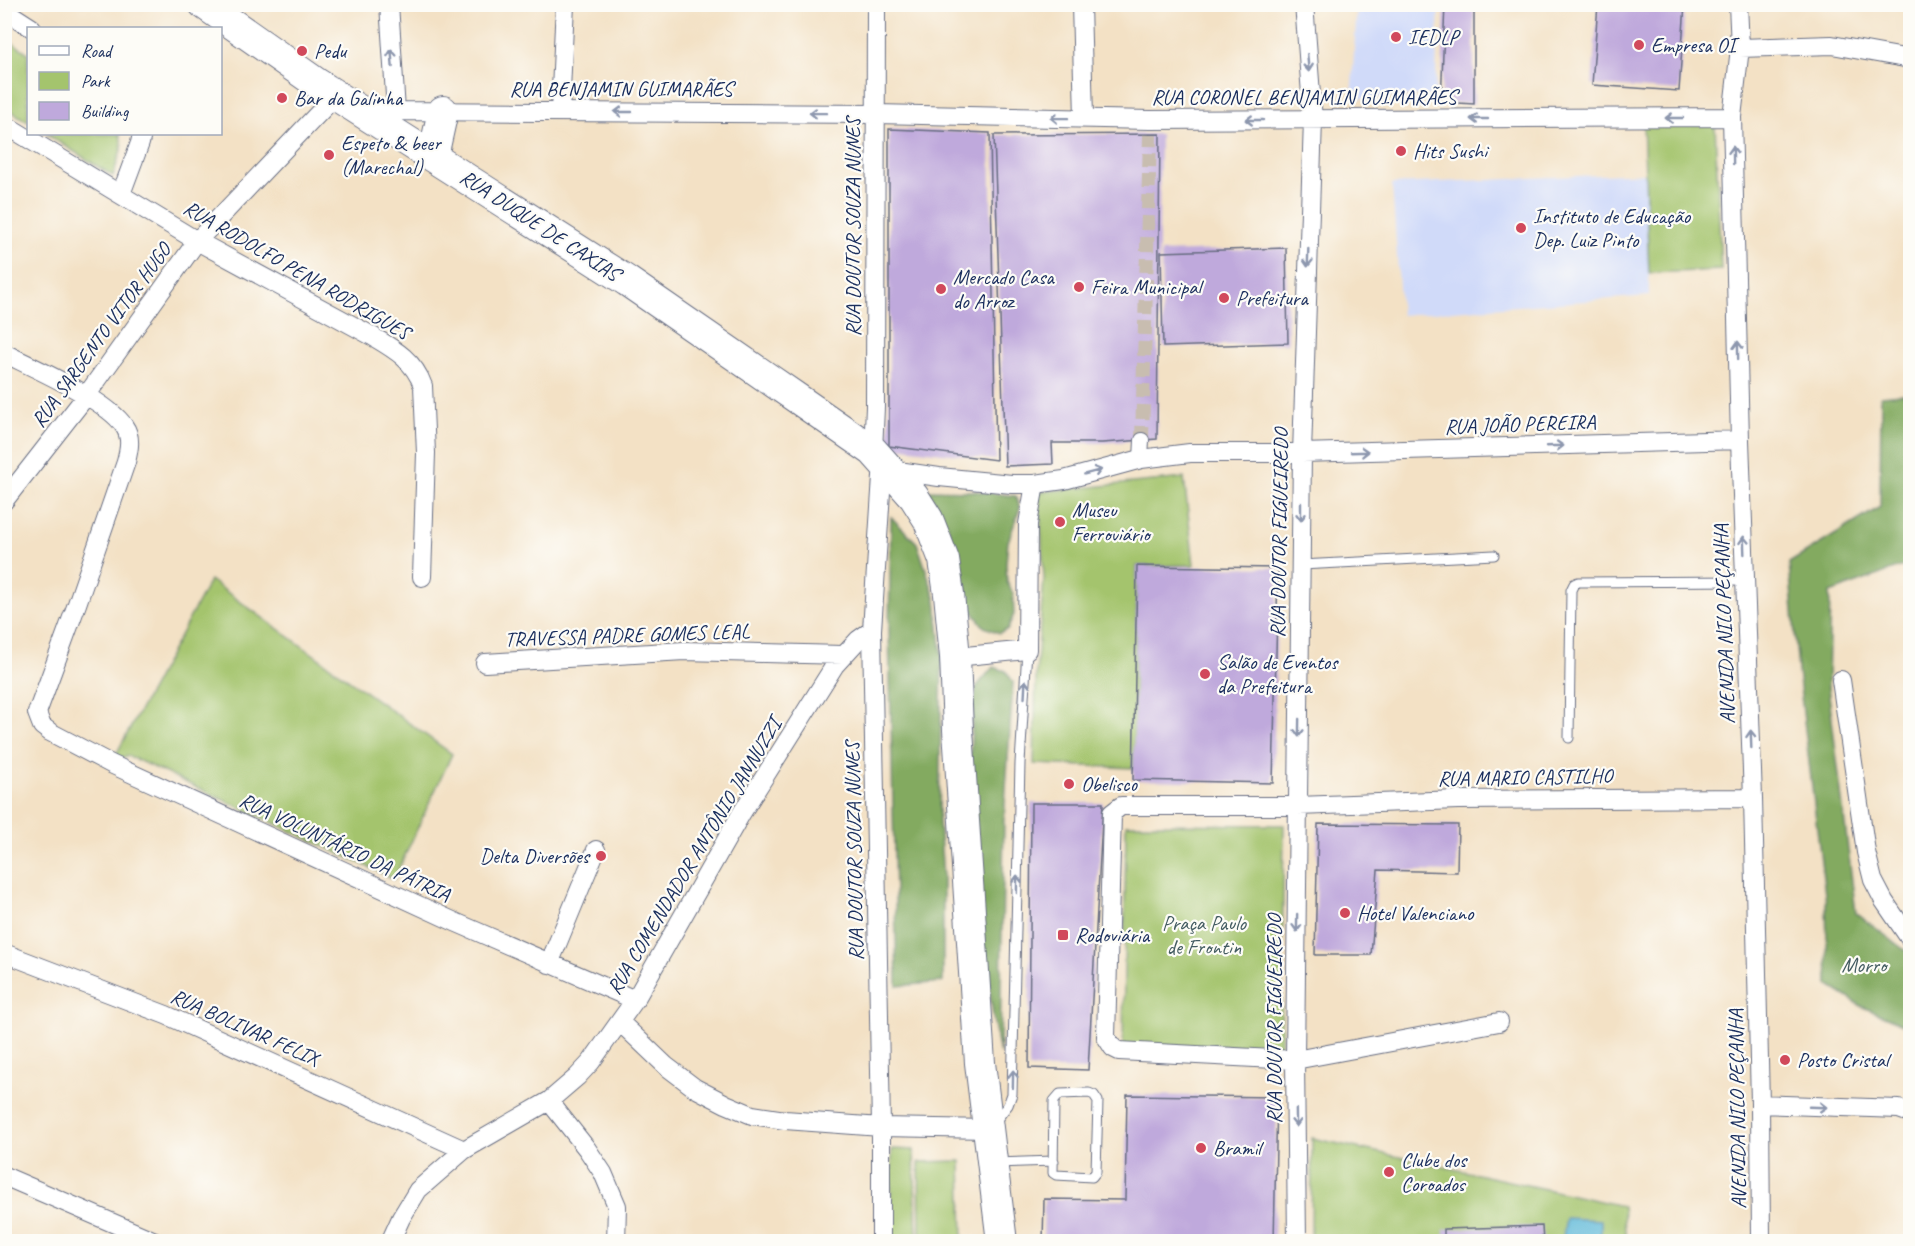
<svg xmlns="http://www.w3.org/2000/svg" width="1915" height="1246" viewBox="0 0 1915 1246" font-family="Caveat,sans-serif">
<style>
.built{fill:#d0daf9}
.green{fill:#a4c46d;stroke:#607a66;stroke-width:1.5}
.forest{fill:#83aa60;stroke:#4f6c5f;stroke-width:1.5}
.water{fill:#5ab7d8;stroke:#3a739b;stroke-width:1.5}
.building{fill:#bfa9dc}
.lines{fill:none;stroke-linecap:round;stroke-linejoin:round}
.pedestrian-tunnel{stroke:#c8bdb0;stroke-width:14;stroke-dasharray:14 7;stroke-linecap:butt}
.service-casing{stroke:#676d82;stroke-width:11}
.pedestrian-casing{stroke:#676d82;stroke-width:16}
.minor-casing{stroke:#676d82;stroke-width:20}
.primary-casing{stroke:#676d82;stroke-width:32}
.service{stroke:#fff;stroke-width:9}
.pedestrian{stroke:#fff;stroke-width:14}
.minor{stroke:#fff;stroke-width:18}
.primary{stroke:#fff;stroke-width:30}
.oneway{stroke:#8d97ae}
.poi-dot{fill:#d1495b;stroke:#fdfcf7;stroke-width:2}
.labels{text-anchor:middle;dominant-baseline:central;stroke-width:4.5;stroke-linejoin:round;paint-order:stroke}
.poi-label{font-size:21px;fill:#1b2f5e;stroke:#fdfcf7;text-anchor:start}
.street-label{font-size:21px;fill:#1b2f5e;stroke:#fdfcf7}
.park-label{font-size:21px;fill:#445c62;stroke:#fdfcf7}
</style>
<rect width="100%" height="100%" fill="#fdfcf7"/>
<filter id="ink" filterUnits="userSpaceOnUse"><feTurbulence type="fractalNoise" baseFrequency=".0167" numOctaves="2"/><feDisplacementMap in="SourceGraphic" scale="12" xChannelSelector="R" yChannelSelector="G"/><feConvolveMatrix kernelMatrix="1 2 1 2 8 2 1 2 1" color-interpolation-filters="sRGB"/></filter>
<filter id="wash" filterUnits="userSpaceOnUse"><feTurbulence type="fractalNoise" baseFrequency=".008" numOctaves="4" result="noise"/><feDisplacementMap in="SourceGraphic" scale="24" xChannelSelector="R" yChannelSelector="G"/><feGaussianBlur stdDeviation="1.35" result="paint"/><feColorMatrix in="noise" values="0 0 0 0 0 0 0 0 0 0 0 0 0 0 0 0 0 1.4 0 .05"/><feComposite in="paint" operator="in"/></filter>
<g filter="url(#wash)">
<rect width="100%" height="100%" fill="#f3e1c5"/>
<path class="built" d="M1357,5h82l-4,91h-29l-55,3z
M1647,173l2,123 -248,19 -9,-131z"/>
<path class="green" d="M4,37l24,16v69l-23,-15z
M1643,123h72l6,147 -72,3z
M46,134h74l2,13 -9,29z
M1184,478l10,87 -57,1 -3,202 -100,-4 2,-90 8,-95 -5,-87z
M210,580l242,174 -58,125 -265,-123 -17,6z
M1126,824l158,1 -3,222 -158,-1z
M1312,1138l311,68 3,35 -315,1z
M892,1149l22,1 3,91h-27z
M961,1161l2,80h-43l-1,-79z"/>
<path class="forest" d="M1910,393v168l-2,3 -78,29 -2,94 28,226 54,41v73l-47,-20 -35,-22 -2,-82 -28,-232 -9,-108 91,-56 1,-111z
M928,490l46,1 42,5 4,12 -12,34 -2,21 1,19 6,12 1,20 -6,15 -9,4 -15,-6 -12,-16 -11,-29 -13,-56z
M891,517l26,26 19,57 6,55 -3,165 4,57v105l-46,4 -8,-355z
M993,667l13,4 7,11 -9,138 -4,234 -6,-30 -20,-153 -4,-110 3,-57 3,-17z"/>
<path class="water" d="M1566,1218l35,2v20l-38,-3z"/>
<g id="blocks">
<path class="building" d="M1445,4h29v100l-33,-2z
M1598,4h87l-6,87 -87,-6z
M889,129l101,4 6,327 -107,-14z
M1160,134l-3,305 -55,4h-50l1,21 -48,2 -11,-331z
M1286,248l2,95 -125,4 -2,-95z
M1137,566l141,2 -5,215 -140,-3z
M1031,803h72l-15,267 -59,-2z
M1318,824l140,1 -1,47 -79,-2 -7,85h-56z
M1127,1095l150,2 -3,145h-231l1,-43 81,1z
M1542,1226l1,16h-99v-13z"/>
</g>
</g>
<g filter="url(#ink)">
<use href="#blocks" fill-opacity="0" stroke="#676d82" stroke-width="1.5"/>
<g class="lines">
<path class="pedestrian-tunnel" d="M1142,440l8,-305"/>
<g class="service-casing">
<path id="service" d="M1301,565l193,-10
M1569,738l2,-148 3,-6 4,-2 167,-1
M1089,1093l5,2 4,6 -2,71 -4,5 -36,-2 -3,-2 1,-72 6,-7z
M994,1123l14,-18 4,-11 8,-331 7,-113
M996,1163l58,-2"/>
</g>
<g class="pedestrian-casing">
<path id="pedestrian" d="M1141,459l1,-19"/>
</g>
<g class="minor-casing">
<path id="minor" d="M389,4l7,107
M1081,4l3,114
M1738,4l2,44 -8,69 8,323 13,358 7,306 1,138
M4,10l28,18
M1740,48l92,-3 78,14
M560,112l5,-108
M366,113l30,-2 480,3 274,6 582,-3
M4,124l193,117 175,95c22,13 42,24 51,50l3,67 -4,124
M121,194l19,-51 2,-9
M4,353c30,15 103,47 120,73 8,11 5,24 2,36l-49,142 -40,109 5,13 8,6 61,32 344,158 180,78
M873,451l2,-44 1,-403
M891,470l48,7 73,7h23l29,-4 77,-21 49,-6h112l438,-13
M4,501l82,-105 111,-155 139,-146
M955,657l72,-7 1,-126 7,-40
M485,663l199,-12 159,4
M1841,680l25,172 7,28 11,21 26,38
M4,953l162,62 298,135
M549,964l47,-114
M620,1022l46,44 29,22 31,16 26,11 33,5 96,7 108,2
M1499,1022l-204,38 -176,-9 -6,-3 -7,-11 6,-224 9,-7h177l160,-6 295,-2
M549,1101l38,48 16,24 14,33 -1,36
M1760,1104l139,5 11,4
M4,1176l153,66
M390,1242l11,-24 17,-28 46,-40 85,-49 28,-24 14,-15 44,-62 106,-186 94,-149 23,-25 14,-10
M881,1242v-115l-9,-497 11,-169
M1297,1242l-2,-182 7,-607 11,-333 -9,-116"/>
</g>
<g class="primary-casing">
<path id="primary" d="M204,4l114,80 309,197 171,118 75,52 41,46 14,22 16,41 5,34 6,63 3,73 22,333 22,179
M433,156l10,-45"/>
</g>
<use href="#service" class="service"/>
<use href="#pedestrian" class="pedestrian"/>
<use href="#minor" class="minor"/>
<use href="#primary" class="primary"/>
</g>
<defs><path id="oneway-shaft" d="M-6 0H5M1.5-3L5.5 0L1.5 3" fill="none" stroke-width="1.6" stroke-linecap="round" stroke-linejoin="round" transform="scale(1.5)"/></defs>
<g class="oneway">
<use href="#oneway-shaft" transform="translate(392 58) rotate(-94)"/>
<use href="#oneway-shaft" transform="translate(1308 63) rotate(85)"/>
<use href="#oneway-shaft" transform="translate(623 112) rotate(-180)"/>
<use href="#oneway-shaft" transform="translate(818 113) rotate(-179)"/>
<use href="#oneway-shaft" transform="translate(1059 118) rotate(-179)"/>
<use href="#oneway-shaft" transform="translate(1674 118) rotate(180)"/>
<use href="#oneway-shaft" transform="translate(1479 119) rotate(180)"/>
<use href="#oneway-shaft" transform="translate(1254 120) rotate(180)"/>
<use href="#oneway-shaft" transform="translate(1733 155) rotate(-91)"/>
<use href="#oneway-shaft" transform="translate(1308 258) rotate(92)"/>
<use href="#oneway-shaft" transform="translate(1738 350) rotate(-91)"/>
<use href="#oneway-shaft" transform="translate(1555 446) rotate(-2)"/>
<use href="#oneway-shaft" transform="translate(1360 452) rotate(-2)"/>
<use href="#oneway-shaft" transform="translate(1093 472) rotate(-15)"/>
<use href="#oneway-shaft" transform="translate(1301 512) rotate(90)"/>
<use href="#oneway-shaft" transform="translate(1744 545) rotate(-92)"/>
<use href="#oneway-shaft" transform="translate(1025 689) rotate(-87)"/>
<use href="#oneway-shaft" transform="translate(1299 728) rotate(91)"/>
<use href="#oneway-shaft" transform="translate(1751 739) rotate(-92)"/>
<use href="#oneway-shaft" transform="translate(1017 884) rotate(-89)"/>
<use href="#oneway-shaft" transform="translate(1297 923) rotate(91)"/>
<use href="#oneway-shaft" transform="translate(1013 1079) rotate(-89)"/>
<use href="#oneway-shaft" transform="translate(1818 1107) rotate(2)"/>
<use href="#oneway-shaft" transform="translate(1296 1118) rotate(89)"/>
</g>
</g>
<g class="poi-dot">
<circle cx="1396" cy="37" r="6"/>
<circle cx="1639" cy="45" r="6"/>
<circle cx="302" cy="51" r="6"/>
<circle cx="282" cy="98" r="6"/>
<circle cx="1401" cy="151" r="6"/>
<circle cx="329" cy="155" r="6"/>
<circle cx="1521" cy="228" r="6"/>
<circle cx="1079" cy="287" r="6"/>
<circle cx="941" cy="289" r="6"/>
<circle cx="1224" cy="298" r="6"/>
<circle cx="1060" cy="522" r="6"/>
<circle cx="1205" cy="674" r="6"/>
<circle cx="1069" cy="784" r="6"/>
<circle cx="601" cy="856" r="6"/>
<circle cx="1345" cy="913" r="6"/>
<rect x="1057" y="929" width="12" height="12" rx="3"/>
<circle cx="1785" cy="1060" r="6"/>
<circle cx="1201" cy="1148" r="6"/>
<circle cx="1389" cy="1172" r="6"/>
</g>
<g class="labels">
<g class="poi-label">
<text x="1408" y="37">IEDLP</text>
<text x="1651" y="45">Empresa OI</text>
<text x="314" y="51">Pedu</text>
<text x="294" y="98">Bar da Galinha</text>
<text x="341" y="143">Espeto &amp; beer<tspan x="341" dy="24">(Marechal)</tspan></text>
<text x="1413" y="151">Hits Sushi</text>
<text x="1533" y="216">Instituto de Educação<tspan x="1533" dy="24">Dep. Luiz Pinto</tspan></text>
<text x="953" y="277">Mercado Casa<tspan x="953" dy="24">do Arroz</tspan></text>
<text x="1091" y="287">Feira Municipal</text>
<text x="1236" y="298">Prefeitura</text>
<text x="1072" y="510">Museu<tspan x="1072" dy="24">Ferroviário</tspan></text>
<text x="1217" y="662">Salão de Eventos<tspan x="1217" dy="24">da Prefeitura</tspan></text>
<text x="1081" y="784">Obelisco</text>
<text x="589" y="856" text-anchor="end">Delta Diversões</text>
<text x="1357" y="913">Hotel Valenciano</text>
<text x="1075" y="935">Rodoviária</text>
<text x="1797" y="1060">Posto Cristal</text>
<text x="1213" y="1148">Bramil</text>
<text x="1401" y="1160">Clube dos<tspan x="1401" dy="24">Coroados</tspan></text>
</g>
<g class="street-label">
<text x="621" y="89">RUA BENJAMIN GUIMARÃES</text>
<text x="1304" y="97">RUA CORONEL BENJAMIN GUIMARÃES</text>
<text transform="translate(540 225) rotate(33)">RUA DUQUE DE CAXIAS</text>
<text transform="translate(853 227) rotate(-90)">RUA DOUTOR SOUZA NUNES</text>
<text transform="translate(297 270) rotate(30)">RUA RODOLFO PENA RODRIGUES</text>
<text transform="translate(101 335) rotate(-54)">RUA SARGENTO VITOR HUGO</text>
<text transform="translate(1520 424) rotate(-2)">RUA JOÃO PEREIRA</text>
<text transform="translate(1279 533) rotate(-89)">RUA DOUTOR FIGUEIREDO</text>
<text transform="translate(1724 624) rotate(-92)">AVENIDA NILO PEÇANHA</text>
<text transform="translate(627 635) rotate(-2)">TRAVESSA PADRE GOMES LEAL</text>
<text transform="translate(1525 777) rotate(-1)">RUA MARIO CASTILHO</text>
<text transform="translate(345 847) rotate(25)">RUA VOLUNTÁRIO DA PÁTRIA</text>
<text transform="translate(854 851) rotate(-91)">RUA DOUTOR SOUZA NUNES</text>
<text transform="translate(694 856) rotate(-59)">RUA COMENDADOR ANTÔNIO JANNUZZI</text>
<text transform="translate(1274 1019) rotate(-90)">RUA DOUTOR FIGUEIREDO</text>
<text transform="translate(245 1027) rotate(24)">RUA BOLIVAR FELIX</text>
<text transform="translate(1737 1109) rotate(-91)">AVENIDA NILO PEÇANHA</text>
</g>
<g class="park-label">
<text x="1204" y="923">Praça Paulo<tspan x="1204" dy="24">de Frontin</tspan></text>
<text x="1864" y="965">Morro</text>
</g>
</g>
<rect width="1915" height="1246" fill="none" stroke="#fdfcf7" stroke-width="24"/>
<rect x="27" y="27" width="195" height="108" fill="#fdfcf7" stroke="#a3aaba" stroke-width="1.5"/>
<rect x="39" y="46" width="30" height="9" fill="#ffffff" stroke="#a3aaba" stroke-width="1.5"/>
<text x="81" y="57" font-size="18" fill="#1b2f5e">Road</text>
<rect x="39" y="72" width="30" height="18" fill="#a4c46d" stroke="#a3aaba" stroke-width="1.5"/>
<text x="81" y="87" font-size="18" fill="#1b2f5e">Park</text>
<rect x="39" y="102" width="30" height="18" fill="#bfa9dc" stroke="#a3aaba" stroke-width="1.5"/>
<text x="81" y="117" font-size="18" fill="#1b2f5e">Building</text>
</svg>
